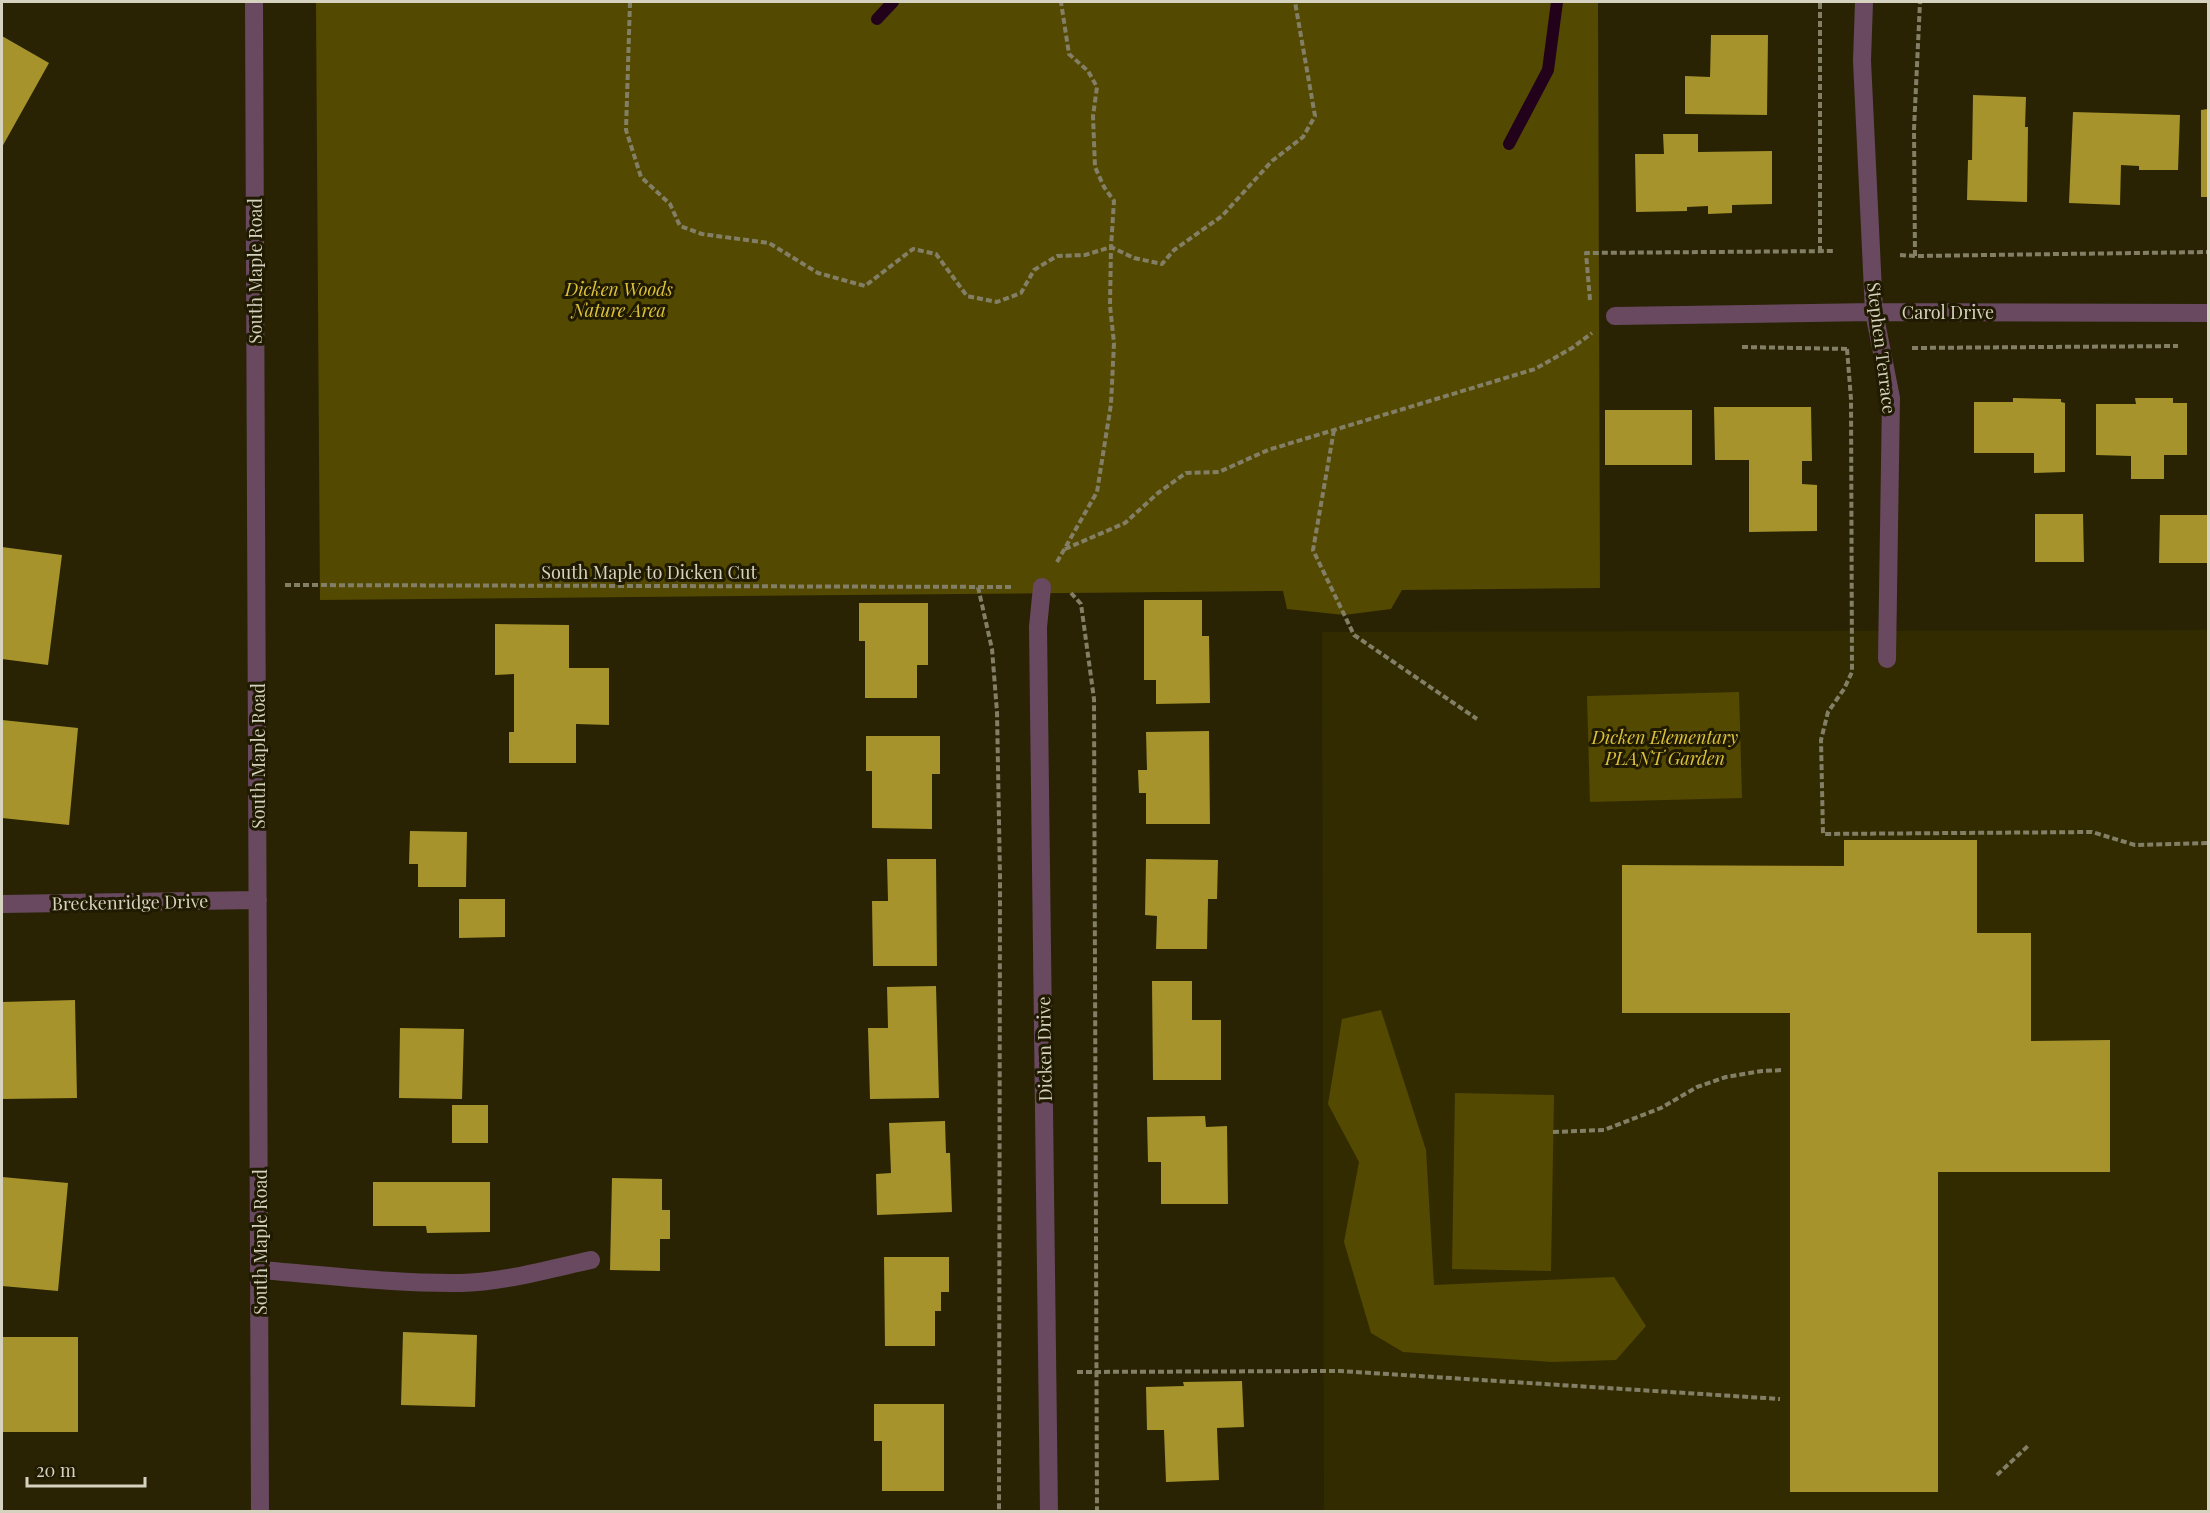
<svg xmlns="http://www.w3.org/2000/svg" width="2210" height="1513" viewBox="0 0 2210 1513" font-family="'Playfair Display',serif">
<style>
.built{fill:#322b00}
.green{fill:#544900}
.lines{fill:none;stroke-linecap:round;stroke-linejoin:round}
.stream{stroke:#22011b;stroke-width:12}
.building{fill:#a6932c}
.path{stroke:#837f66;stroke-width:4;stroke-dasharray:6 3;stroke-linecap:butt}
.minor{stroke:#684960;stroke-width:18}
.labels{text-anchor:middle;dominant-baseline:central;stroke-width:6;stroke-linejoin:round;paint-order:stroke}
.street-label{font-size:18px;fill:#d5d2c0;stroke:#201a00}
.park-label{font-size:18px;font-style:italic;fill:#dcc33b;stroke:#201a00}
</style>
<rect width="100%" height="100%" fill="#292303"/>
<path class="built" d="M2208,630v881h-884l-2,-879z"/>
<path class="green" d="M316,2h1282l2,586 -198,2 -11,19 -47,6 -57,-6 -4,-18 -963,9z
M1739,692l3,106 -152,4 -3,-106z
M1381,1010l45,140 8,135 180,-8 32,49 -30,34 -64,2 -149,-10 -32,-19 -27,-91 15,-80 -31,-58 14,-85z
M1455,1093l99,2 -3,176 -99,-2z"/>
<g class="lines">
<path class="stream" d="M877,19l16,-17
M1509,144l39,-74 9,-68"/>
</g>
<path class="building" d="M1711,35h57l-1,80 -82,-1v-38l25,1z
M2,36l47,27 -47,84z
M1973,95l53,2 -1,30h3l-1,75 -60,-2 1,-40h4z
M2208,109v88h-7v-87z
M2073,112l107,3 -2,55h-39v-4l-18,-1 -1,40 -51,-2z
M1663,134h35v18l74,-1v53l-40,1v8l-24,1v-8l-21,1v4l-51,1 -1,-58h29z
M2013,398l48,1v3l4,1v69l-31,1v-20h-60v-51h39z
M2135,398h38v5h14v52h-23v24h-33v-23l-35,-1v-51h40z
M1714,407h97l1,54h-10v23l15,1v46l-68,1v-72h-34z
M1605,410h87v55h-87z
M2035,514h48l1,48h-49z
M2160,515h48v48h-49z
M2,547l60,8 -14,110 -46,-6z
M1144,600h58v36h7l1,67 -54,1v-24h-12z
M859,603h69v62h-11v33h-52v-57h-6z
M495,624l74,1v43h40v57l-33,-1v39h-67v-31h5v-58l-19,1z
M2,720l76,8 -9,97 -67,-7z
M1209,731l1,93h-64v-31h-7l-1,-23h9l-1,-38z
M866,736h74v38h-8v55l-60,-1v-57h-6z
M410,831l57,1 -1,55h-48v-23h-9z
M1844,840h133v93h54v108l79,-1v132h-172v320h-148v-479h-168v-148l222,1z
M887,859h49l1,107h-64l-1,-65h16z
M1146,859l72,1 -1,39h-9l-1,50h-51l1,-33 -12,-1z
M459,899h46v38l-46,1z
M1152,981h40v39h29v60h-68z
M936,986l3,112 -69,1 -2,-71h20l-1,-41z
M75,1000l2,98 -75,1v-97z
M400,1028l64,1 -2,70 -63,-1z
M452,1105h36v38h-36z
M1205,1116l1,11 21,-1 1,78h-67v-42h-13l-1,-45z
M945,1121l1,32h4l2,59 -75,3 -1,-41 15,-1 -2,-50z
M2,1177l66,6 -10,108 -56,-5z
M612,1178l50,1v31h8v29h-10v32l-50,-1z
M373,1182h117v50l-63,1 -1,-7h-53z
M884,1257h65v35h-8v19h-6v35h-50z
M403,1332l74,3 -2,72 -74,-2z
M2,1337h76v95h-76z
M1242,1381l2,46 -27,1 2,52 -53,2 -2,-52h-17l-1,-43 38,-1 -1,-4z
M874,1404h70v87h-62v-50h-8z"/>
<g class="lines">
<path class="path" d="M630,2l-4,128 15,47 29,27 10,22 22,8 67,9 49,30 47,13 48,-37 23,5 31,42 30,6 24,-9 13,-23 23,-14 28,-1 26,-8 23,11 28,6 12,-14 48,-34 50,-55 31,-24 12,-21 -20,-114
M1820,252v-250
M1900,255l15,1 293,-4
M1915,256l-1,-127 6,-127
M1590,300l-4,-47 249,-2
M1742,347l107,2
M1912,348l266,-2
M1847,349l4,50 1,273 -8,17 -16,23 -7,28 2,94 269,-2 43,13 73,-2
M1334,430l-21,120 41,85 123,84
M1065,549l60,-26 33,-30 28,-20 33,-1 49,-22 267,-81 37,-21 20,-15
M1057,562l40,-70 14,-88 3,-61 -4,-37 1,-59 3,-46 -10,-14 -9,-20 -2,-51 4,-29 -9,-16 -19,-17 -8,-52
M285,585l727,2
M978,587l14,62 5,63 3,165 -1,635
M1071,593l10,11 13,95 3,813
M1553,1132l51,-2 57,-22 36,-21 29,-10 36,-6 21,-1
M1077,1372l263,-1 440,28
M1997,1475l31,-29"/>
<path class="minor" d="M254,2l6,1510
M1864,2l-2,59 12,251 17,86 -4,261
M1615,316l259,-4 334,1
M1042,587l-4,40 11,885
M2,904l256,-4
M260,1270c66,5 134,14 201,13 44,-1 87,-14 130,-23"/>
</g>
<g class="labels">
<g class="street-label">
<text transform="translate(255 271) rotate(-90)">South Maple Road</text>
<text x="1948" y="312">Carol Drive</text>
<text transform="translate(1882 348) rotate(83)">Stephen Terrace</text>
<text x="649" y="572">South Maple to Dicken Cut</text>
<text transform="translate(258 756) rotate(-90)">South Maple Road</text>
<text transform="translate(130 902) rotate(-1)">Breckenridge Drive</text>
<text transform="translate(1044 1049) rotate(-91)">Dicken Drive</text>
<text transform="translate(260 1242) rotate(-90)">South Maple Road</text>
</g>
<g class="park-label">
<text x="619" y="289">Dicken Woods<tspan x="619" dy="21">Nature Area</tspan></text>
<text x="1665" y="737">Dicken Elementary<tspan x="1665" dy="21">PLANT Garden</tspan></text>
</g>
</g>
<rect width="2210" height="1513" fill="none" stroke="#d5d2c0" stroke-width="6"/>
<path d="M27 1477v9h118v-9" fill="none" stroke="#d5d2c0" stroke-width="3"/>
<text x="36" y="1477" font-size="18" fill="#d5d2c0" stroke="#201a00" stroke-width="4.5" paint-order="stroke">20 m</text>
</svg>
